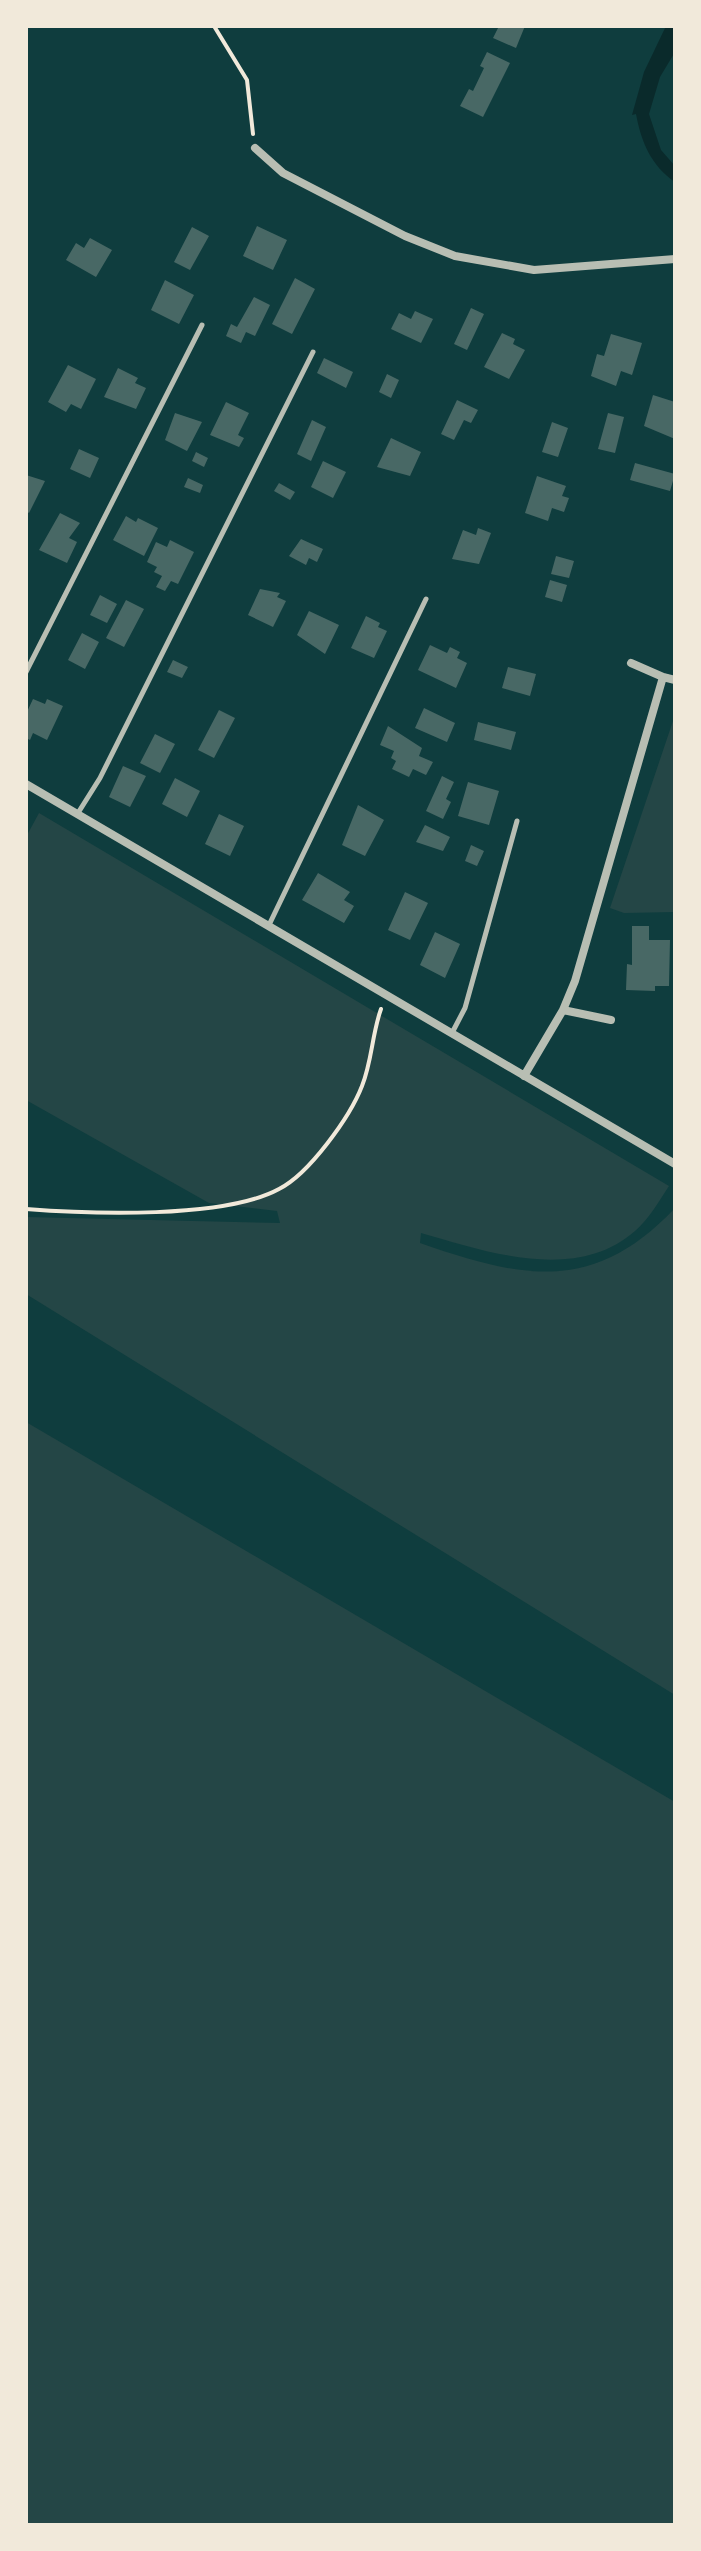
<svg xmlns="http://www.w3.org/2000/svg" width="701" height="2551" viewBox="0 0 701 2551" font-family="Jost,sans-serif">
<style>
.green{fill:#244646}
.water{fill:#0a2a2b}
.building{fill:#486865}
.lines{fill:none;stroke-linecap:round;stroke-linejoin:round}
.path{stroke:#f1e9da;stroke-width:4}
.service{stroke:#b8beb3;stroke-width:5}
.minor{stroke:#b8beb3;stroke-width:8}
</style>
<rect width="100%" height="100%" fill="#0f3d3e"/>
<path class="green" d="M675,715v197l-51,1 -14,-5z
M39,813l630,373c-10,15 -20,33 -34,45 -59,52 -148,21 -214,2l-1,10c103,36 174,51 255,-35v487l-649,-401v-77l254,6 -3,-12 -68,-8 -183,-103v-263z
M26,1422l649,380v723h-649z"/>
<path class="water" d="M666,26h9v26l-15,25 -11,37 12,36 14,16v16c-24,-16 -34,-41 -39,-68l-4,1 12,-43z"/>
<path class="building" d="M499,26h26l-9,22 -23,-10z
M487,52l23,11 -27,54 -23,-11 9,-17 4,2 11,-23 -4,-2z
M257,226l30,14 -14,30 -30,-14z
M192,227l17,9 -19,34 -16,-8z
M90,238l22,12 -16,27 -30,-17 10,-17 8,5z
M295,278l20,11 -23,45 -20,-10z
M165,280l29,15 -15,29 -28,-14z
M254,297l16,8 -15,31 -9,-4 -5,11 -15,-7 5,-12 6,3z
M471,308l13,6 -17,36 -13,-6z
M415,311l18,8 -12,24 -30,-14 8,-16 12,6z
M502,333l13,6 -2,5 12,6 -16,29 -25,-12z
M611,334l31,9 -10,32 -11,-4 -5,15 -25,-10 6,-22 7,2z
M324,358l29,14 -7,16 -29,-15z
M68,365l28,14 -15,30 -10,-5 -5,8 -18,-10z
M118,368l20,10 -3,5 11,5 -10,21 -32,-12z
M387,374l12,6 -8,18 -12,-6z
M653,395l22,7v37l-31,-13z
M457,400l21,10 -7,13 -7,-3 -10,20 -13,-6z
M226,402l23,11 -11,22 6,3 -5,9 -29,-12z
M175,413l27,9 -15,29 -22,-11z
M608,413l16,4 -9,36 -17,-4z
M312,420l14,7 -15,34 -14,-7z
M552,422l16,6 -10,29 -16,-5z
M391,438l30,14 -11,24 -33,-9z
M79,449l20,9 -9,20 -20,-9z
M196,452l12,6 -4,9 -12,-6z
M323,461l23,11 -13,26 -22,-11z
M635,463l40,11 -5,17 -40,-11z
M26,475l19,6 -16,32 -3,-2z
M537,476l29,10 -4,10 7,2 -5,14 -12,-4 -4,13 -23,-8z
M188,478l15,7 -3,8 -16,-6z
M279,483l16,9 -5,8 -16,-9z
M60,513l20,10 -11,15 8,4 -10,21 -28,-13z
M126,516l10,6 2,-4 20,10 -14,28 -31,-16z
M478,528l13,5 -12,31 -27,-5 11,-29 13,5z
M301,539l22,10 -6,13 -8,-4 -3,7 -17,-9z
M170,540l24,12 -16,32 -7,-3 -6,10 -9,-4 6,-11 -8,-4 3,-5 -10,-5 9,-20 11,5z
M556,556l18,5 -5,17 -18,-4z
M550,580l17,5 -5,17 -17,-5z
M260,589l20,4 -3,4 9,4 -13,26 -25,-12z
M100,595l17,9 -10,19 -17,-8z
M126,600l18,9 -20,38 -18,-9z
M309,611l30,14 -14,29 -28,-19z
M366,616l14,7 -2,4 9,4 -13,27 -23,-10z
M82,633l17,9 -14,27 -17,-9z
M430,645l17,8 3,-6 10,5 -3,6 10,5 -11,25 -38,-18z
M173,660l15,7 -6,11 -15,-6z
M508,667l28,7 -6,22 -28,-8z
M33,699l12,5 2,-5 16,7 -16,34 -14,-7 -3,7 -4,-2v-24z
M424,708l31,15 -8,19 -32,-14z
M219,710l16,8 -21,40 -16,-8z
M478,722l38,10 -5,18 -37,-10z
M388,726l34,22 -3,8 14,6 -7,13 -13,-6 -4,8 -17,-8 4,-8 -5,-3 3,-7 -14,-6z
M155,734l20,10 -15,29 -20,-10z
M123,766l23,10 -16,31 -21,-10z
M442,776l12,6 -8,17 5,3 -8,17 -17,-8z
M175,778l25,13 -13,26 -25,-13z
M468,782l31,9 -10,34 -31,-9z
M358,805l26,15 -19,36 -23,-11z
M219,814l25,12 -14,30 -25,-12z
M425,825l25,12 -7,14 -27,-9z
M471,845l13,6 -7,15 -12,-5z
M318,873l32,19 -6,8 10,6 -10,17 -42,-23z
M405,892l23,11 -18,37 -22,-10z
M632,926h17v14h21l-1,46h-14v5l-29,-1 1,-26 5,1z
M435,932l25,12 -15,34 -25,-13z"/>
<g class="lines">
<path class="path" d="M214,26l33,54 6,54
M26,1209c64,5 198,10 253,-20 30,-15 71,-72 83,-103 10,-25 10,-52 19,-77"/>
<path class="service" d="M26,672l176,-347
M78,813l22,-35 213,-426
M269,925l157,-326
M452,1033l13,-25 52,-187"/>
<path class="minor" d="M255,148l28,25 122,63 50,20 79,14 141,-11
M631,663l32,14
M26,784l649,380
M563,1010l48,10
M524,1076l39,-66 12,-29 88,-304 12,3"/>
</g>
<rect width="701" height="2551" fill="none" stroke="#f1e9da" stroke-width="56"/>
</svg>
